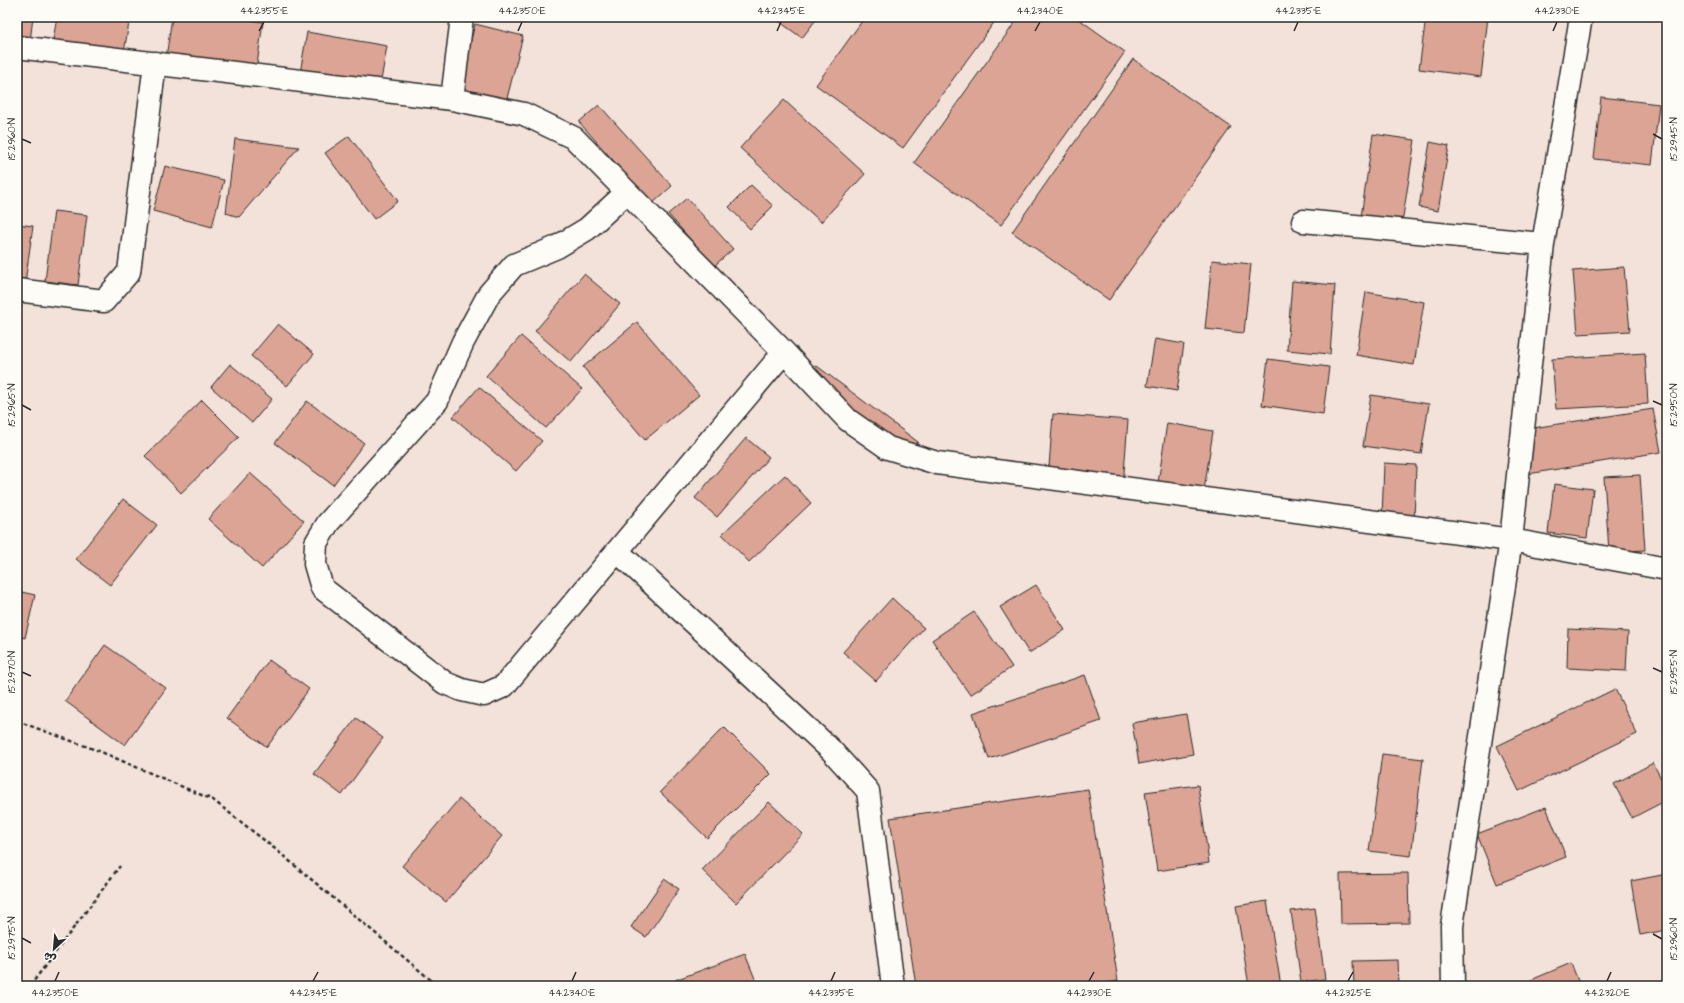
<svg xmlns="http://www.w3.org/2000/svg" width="1684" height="1003" viewBox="0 0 1684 1003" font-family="'Architects Daughter','Playpen Sans Arabic',sans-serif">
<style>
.building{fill:#dca494;stroke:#2b2b2b}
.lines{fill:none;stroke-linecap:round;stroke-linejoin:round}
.street-casing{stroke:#2b2b2b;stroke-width:25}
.path{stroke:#2b2b2b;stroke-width:2.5;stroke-dasharray:4 3;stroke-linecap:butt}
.street{stroke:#fdfcf7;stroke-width:22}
.ticks{fill:none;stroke:#2b2b2b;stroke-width:1.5}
.neatline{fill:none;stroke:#2b2b2b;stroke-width:1.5}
.ticks-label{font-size:10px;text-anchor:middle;fill:#2b2b2b}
</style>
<rect width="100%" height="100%" fill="#f3e2d9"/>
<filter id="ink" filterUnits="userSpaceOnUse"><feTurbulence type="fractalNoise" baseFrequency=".025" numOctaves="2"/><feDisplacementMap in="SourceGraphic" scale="8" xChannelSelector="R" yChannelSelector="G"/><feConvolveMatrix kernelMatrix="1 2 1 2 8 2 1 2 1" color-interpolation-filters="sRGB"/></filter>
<g filter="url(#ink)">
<path class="building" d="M18,17h15l-4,33 -12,-1z
M57,17h73l-6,35 -71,-12z
M172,17h58l33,5 -7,50 -90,-14z
M773,17h45l-16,21z
M865,17h133l-95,131 -87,-63z
M1019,17h57l49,35 -124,173 -87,-62z
M1426,17h62l-7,60 -62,-8z
M475,24l48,12 -18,70 -48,-12z
M307,32l80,14 -8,46 -80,-13z
M1133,59l98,68 -122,173 -97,-68z
M1601,97l58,7 -7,61 -58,-6z
M784,100l81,74 -44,48 -81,-74z
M599,105l73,81 -20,18 -73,-82z
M1373,134l42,6 -13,83 -41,-6z
M349,136l49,65 -24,18 -49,-66z
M235,139l64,8 -60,70 -13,-4z
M1430,142l19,4 -11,65 -19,-4z
M165,166l59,14 -12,47 -59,-16z
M751,185l22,21 -23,23 -21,-22z
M687,198l46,51 -19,17 -46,-52z
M54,211l33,4 -9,70 -33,-4z
M17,224l16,2 -9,64 -7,-1z
M1212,260l39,4 -7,69 -39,-4z
M1624,267l6,64 -52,3 -5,-63z
M584,274l36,30 -49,58 -36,-31z
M1292,281l43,4 -5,69 -43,-4z
M1366,292l58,10 -10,63 -58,-10z
M637,322l62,73 -54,45 -62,-73z
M278,324l36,30 -27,32 -36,-30z
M521,336l61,53 -36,39 -60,-52z
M1155,339l29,5 -7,47 -30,-5z
M1645,353l3,51 -92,5 -4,-50z
M1268,359l61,8 -6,47 -61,-9z
M230,364l42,35 -20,24 -41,-36z
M817,366l101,76 -17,21 -100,-76z
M479,387l63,54 -26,30 -63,-54z
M1371,395l58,9 -8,50 -58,-8z
M202,400l37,37 -58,56 -36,-37z
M307,401l57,42 -31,42 -58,-42z
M1653,409l8,43 -139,23 -8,-44z
M1053,414l75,6 -5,66 -75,-6z
M1167,423l46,8 -10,66 -46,-7z
M746,438l23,19 -52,60 -22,-19z
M1384,463l32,2 -2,55 -32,-1z
M250,473l54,48 -42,47 -54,-49z
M785,475l26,28 -62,59 -27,-28z
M1640,475l5,75 -36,2 -5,-75z
M1554,484l39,5 -6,49 -39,-5z
M123,499l34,26 -47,60 -34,-26z
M1036,585l29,45 -36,23 -29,-46z
M17,591l18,4 -10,43 -8,-2z
M892,598l32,30 -48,53 -33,-29z
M974,612l38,55 -42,28 -38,-55z
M1568,629l60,3 -2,39 -59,-3z
M105,645l61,43 -41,57 -60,-44z
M269,660l40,29 -42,58 -40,-29z
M1085,675l16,46 -112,38 -16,-46z
M1615,689l22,45 -118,57 -22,-45z
M1186,714l7,40 -54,10 -7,-41z
M356,718l27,20 -41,57 -28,-21z
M724,727l47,47 -64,64 -47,-46z
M1382,754l41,5 -12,97 -42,-5z
M1653,763l14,27v10l-35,18 -18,-34z
M1198,785l11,78 -52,8 -12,-79z
M1088,789l30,192 -31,5h-171l-26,-168z
M459,799l43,37 -56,66 -44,-36z
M769,802l34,32 -67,69 -34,-33z
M1546,807l20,50 -69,27 -20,-50z
M1408,873l1,50 -68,1 -1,-50z
M1667,874v56l-27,5 -9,-54z
M664,879l15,10 -33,48 -15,-10z
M1267,901l14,85h-32l-13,-80z
M1315,908l10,71 -24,3 -10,-71z
M745,954l13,32h-81l-2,-6z
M1398,960l1,26h-45l-1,-25z
M1571,963l9,23h-63z"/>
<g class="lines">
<g class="street-casing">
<path id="street" d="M17,47l435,52 72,15 50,24 210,214 64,68 40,28 49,15 574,77 156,29
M452,99l10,-82
M626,193l-39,36 -30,18 -43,18 -25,29 -26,48 -26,59 -109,122 -12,20 -1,21 7,24 123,95 17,7 22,5 20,-9 280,-334
M1303,221l240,23
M17,290l87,11 25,-29 26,-209
M617,551l214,199 37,41 25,195
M1453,986l-1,-60 59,-386 32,-296 38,-227"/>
</g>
<path class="path" d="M17,721l82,30 114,49 61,48 164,138
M30,986l90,-120"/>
<use href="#street" class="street"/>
</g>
</g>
<path class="ticks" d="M259,31l5,-9M518,31l4,-9M777,31l4,-9M1035,31l5,-9M1294,31l4,-9M1553,31l4,-9M1653,134l9,5M22,139l9,4M1653,401l9,4M22,405l9,5M1653,668l9,4M22,672l9,4M1653,934l9,5M22,938l9,5M55,981l4,-9M313,981l5,-9M572,981l4,-9M831,981l4,-9M1089,981l5,-9M1348,981l5,-9M1607,981l4,-9"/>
<rect width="1684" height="1003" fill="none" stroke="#fdfcf7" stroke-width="44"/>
<g transform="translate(54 949) rotate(206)" stroke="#fdfcf7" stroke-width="3" paint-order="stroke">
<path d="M0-3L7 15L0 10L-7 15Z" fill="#2b2b2b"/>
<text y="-6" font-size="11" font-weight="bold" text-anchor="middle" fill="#2b2b2b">ش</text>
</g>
<rect x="22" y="22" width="1640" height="959" class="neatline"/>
<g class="ticks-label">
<text x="264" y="14">44.2355°E</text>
<text x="522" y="14">44.2350°E</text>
<text x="781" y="14">44.2345°E</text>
<text x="1040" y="14">44.2340°E</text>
<text x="1298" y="14">44.2335°E</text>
<text x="1557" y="14">44.2330°E</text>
<text transform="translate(11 139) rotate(-90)" y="4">15.2960°N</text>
<text transform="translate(1673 139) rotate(-90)" y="4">15.2945°N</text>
<text transform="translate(11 405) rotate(-90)" y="4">15.2965°N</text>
<text transform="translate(1673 405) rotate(-90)" y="4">15.2950°N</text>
<text transform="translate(11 672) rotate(-90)" y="4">15.2970°N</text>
<text transform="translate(1673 672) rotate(-90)" y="4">15.2955°N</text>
<text transform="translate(11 938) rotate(-90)" y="4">15.2975°N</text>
<text transform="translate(1673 939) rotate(-90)" y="4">15.2960°N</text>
<text x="55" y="996">44.2350°E</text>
<text x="313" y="996">44.2345°E</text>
<text x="572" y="996">44.2340°E</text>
<text x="831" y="996">44.2335°E</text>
<text x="1089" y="996">44.2330°E</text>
<text x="1348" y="996">44.2325°E</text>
<text x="1607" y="996">44.2320°E</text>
</g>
</svg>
